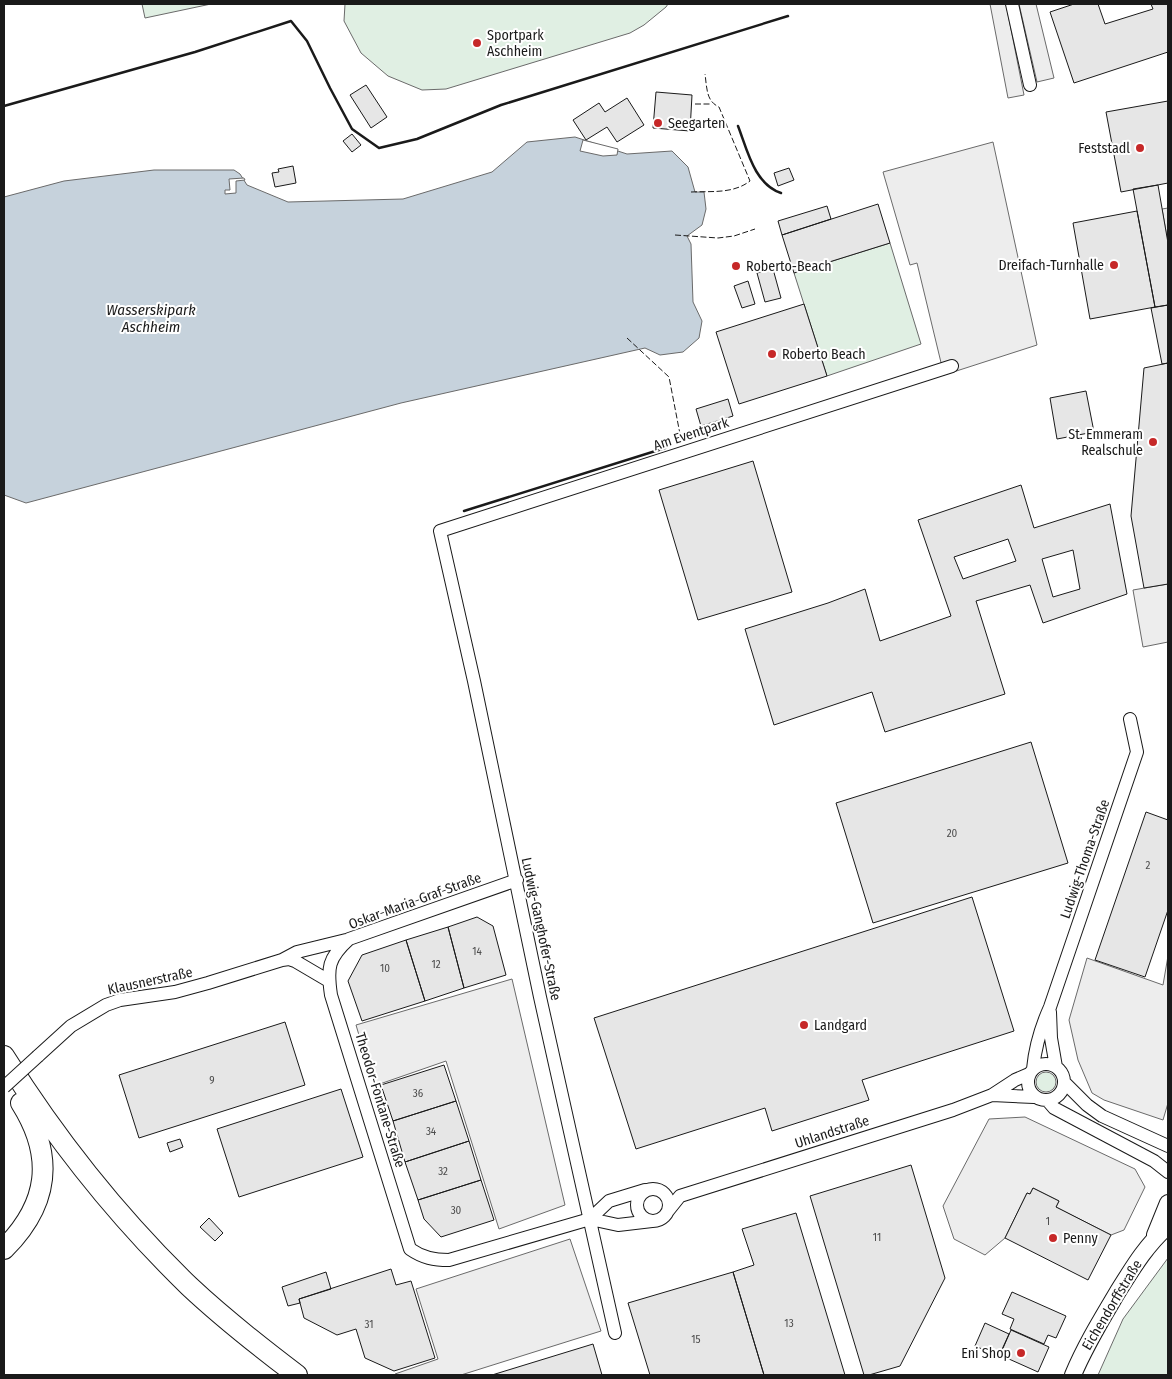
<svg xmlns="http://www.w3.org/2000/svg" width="1172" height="1379" viewBox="0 0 1172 1379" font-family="'Fira Sans Condensed',sans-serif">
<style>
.green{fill:#e0efe3;stroke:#6a6a6a}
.parking{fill:#ededed;stroke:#6a6a6a}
.water{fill:#c6d2dc;stroke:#6a6a6a}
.pier{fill:#fff;stroke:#6a6a6a}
.building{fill:#e6e6e6;stroke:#1a1a1a;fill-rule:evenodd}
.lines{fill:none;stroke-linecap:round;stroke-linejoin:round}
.minor-casing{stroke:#1a1a1a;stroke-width:14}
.tertiary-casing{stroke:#1a1a1a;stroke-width:18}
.primary-casing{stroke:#1a1a1a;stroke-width:22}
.minor{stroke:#fff;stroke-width:12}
.tertiary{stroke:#fff;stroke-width:16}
.primary{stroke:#fff;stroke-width:20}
.minor-bridge-casing{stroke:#1a1a1a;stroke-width:14;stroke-linecap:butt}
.minor-bridge{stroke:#fff;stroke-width:12}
.fence{stroke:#1a1a1a;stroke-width:1;stroke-dasharray:6 2.5;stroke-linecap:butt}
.wall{stroke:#1a1a1a;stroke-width:2.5}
.poi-dot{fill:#c62828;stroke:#fff;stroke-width:2}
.labels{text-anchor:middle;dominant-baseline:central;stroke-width:4;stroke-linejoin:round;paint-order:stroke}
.number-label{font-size:11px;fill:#4d4d4d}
.poi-label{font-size:14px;fill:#1a1a1a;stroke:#fff;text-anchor:start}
.street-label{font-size:14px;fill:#1a1a1a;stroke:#fff}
.water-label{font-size:15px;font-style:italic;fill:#1a1a1a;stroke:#fff}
</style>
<rect width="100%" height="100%" fill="#fff"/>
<path class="green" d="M142,4h69l-66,14z
M345,4h323l-2,3 -22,18 -14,8 -184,56 -24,1 -34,-14 -27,-23 -17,-32z
M890,243l31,101 -94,32 -33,-103z
M1036 1082a10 10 0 1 1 20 0a10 10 0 1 1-20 0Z
M1168,1258v117h-70l25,-56z"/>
<path class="parking" d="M990,4h16l18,91 -16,3z
M1019,4h17l18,74 -17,4z
M993,142l44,203 -93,30 -27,-112 -7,2 -27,-93z
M1168,208v35l-6,-34z
M1168,584v58l-25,5 -10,-57z
M1168,956v147l-5,17 -59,-20 -12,-7 -14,-33 -9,-40 18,-62 76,27z
M512,979l53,226 -66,24 -53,-168 -72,25 -18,-61z
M1025,1117l110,52 10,18 -21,43 -13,5 -55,-28 3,-6 -26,-13 -3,6 -3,-1 -22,45 -20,17 -31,-16 -11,-33 46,-87z
M570,1239l31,92 -140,44h-66v-1l43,-15 -22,-70z"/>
<path class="water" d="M575,137l52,17 45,-3 16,16 7,25h9l2,17 -4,16 -15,11 4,8 2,58 9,19 -3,17 -16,14 -23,3 -15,-7 -244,55 -375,100 -22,-8v-298l60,-16 90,-11h80l6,4 7,11 41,17 115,-3 89,-27 35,-30z"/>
<path class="pier" d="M583,140l35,9 -1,6 -14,1 -23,-5z
M244,178l1,2 -9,1v12l-11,1v-4h5l-1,-11z"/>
<path class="building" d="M1074,4h24l7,20 48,-15 -2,-5h17v48l-94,31 -24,-71z
M366,85l21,32 -16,11 -21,-33z
M656,92l36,3 -2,36 -37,-3z
M627,98l17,27 -27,17 -10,-15 -21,13 -13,-20 26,-17 6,9z
M1168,101v82l-47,9 -15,-80z
M352,134l9,11 -9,7 -9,-11z
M293,166l3,17 -21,4 -3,-14 7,-1 -1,-3z
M789,168l5,12 -16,6 -4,-13z
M1158,185l10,58v62l-13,2 -22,-118z
M878,204l12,39 -96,30 -12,-38z
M827,206l4,13 -49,16 -4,-14z
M1137,211l18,96 -65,12 -17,-96z
M773,269l8,29 -16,4 -8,-29z
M748,281l7,23 -13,4 -8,-22z
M804,304l23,72 -88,28 -23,-72z
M1168,305v58l-6,1 -11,-56z
M1168,363v221l-24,4 -13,-72 13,-148z
M1086,391l8,41 -37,7 -7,-41z
M728,399l5,17 -32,10 -5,-17z
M753,461l39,131 -94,28 -39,-130z
M1021,485l13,43 76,-24 17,90 -84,29 -13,-38 -54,16 29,93 -120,38 -13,-40 -98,33 -29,-96 83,-26 37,-14 15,52 71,-25 -33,-96zM1008,539l8,22 -53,18 -9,-22zM1073,550l7,39 -27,8 -11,-38z
M1031,742l37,121 -195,60 -37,-120z
M1146,812l22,8v90l-23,67 -50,-17z
M972,897l42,134 -152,49 7,20 -97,31 -7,-23 -129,41 -42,-131z
M477,917l16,9 13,49 -42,13 -16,-61z
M448,927l16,61 -39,13 -19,-61z
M406,940l19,61 -63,20 -14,-40 14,-26z
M285,1022l20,63 -166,53 -20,-63z
M444,1065l12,36 -63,20 -12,-36z
M341,1089l22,68 -124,40 -22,-68z
M456,1101l13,40 -64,21 -12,-41z
M180,1139l3,8 -13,5 -3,-9z
M469,1141l12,39 -63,20 -13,-38z
M911,1165l34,113 -45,88 -31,9h-5l-54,-179z
M481,1180l13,40 -53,17 -17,-18 -6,-19z
M1033,1188l26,13 -3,6 55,28 -23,45 -83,-42 22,-45 3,1z
M796,1213l49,162h-81l-31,-103 21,-7 -12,-36z
M209,1218l14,15 -8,8 -15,-14z
M391,1269l5,16 15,-4 24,77 -41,13 -29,-13 -9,-29 -19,6 -33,-17 -5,-19z
M326,1272l5,17 -32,10 1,4 -12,3 -6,-19z
M733,1272l31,103h-114l-22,-72z
M1012,1292l54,24 -10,22 -8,-3 -4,9 -34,-15 4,-10 -12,-5z
M985,1323l24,11 -10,22 -24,-10z
M1011,1330l38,17 -11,25 -38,-17z
M593,1344l9,31h-110z"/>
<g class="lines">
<g class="minor-casing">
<path id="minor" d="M1012,4l18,81
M517,880l-168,59c-21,19 -22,29 -18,56l79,254c13,9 24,11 39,11l141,-41 19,-18 36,-11
M282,960l7,-1 6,2 34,20
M1050,1012l1,26 5,29
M38,1056l33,-30 35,-21 14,-5 55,-8 33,-9 74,-23 15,-8 49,-12
M1028 1082a18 18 0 1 1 36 0a18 18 0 1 1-36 0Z
M1033,1069c2,-22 8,-42 17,-62l87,-255 -7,-33
M1064,1082l23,23 15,11 66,30
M992,1095l42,2
M1048,1101l6,7 100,53 14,11
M637 1205a16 16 0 1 1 32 0a16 16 0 1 1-32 0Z
M668,1211l12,-15 273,-86 39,-15 23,-15 14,-6
M590,1219l28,6 34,-4
M615,1333l-75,-336 -66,-316 -34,-150 512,-165"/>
</g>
<g class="tertiary-casing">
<path id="tertiary" d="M1155,1235l13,-32
M1073,1375c12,-29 28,-55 44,-82 15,-24 29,-48 51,-67"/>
</g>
<g class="primary-casing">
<path id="primary" d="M4,1056c52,83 114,161 185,230 34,32 71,61 108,89
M4,1249c45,-45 51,-92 17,-146"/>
</g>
<use href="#minor" class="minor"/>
<use href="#tertiary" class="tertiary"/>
<use href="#primary" class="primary"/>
<g class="minor-bridge-casing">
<path id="minor-bridge" d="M4,1087l34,-31"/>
</g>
<use href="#minor-bridge" class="minor-bridge"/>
<path class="fence" d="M695,104h17
M691,192c21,-1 42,2 59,-11l-31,-74c-13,-6 -12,-19 -14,-33
M675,235l43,3 16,-2 21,-7
M627,338l42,39 11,57 49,-15"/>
<path class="wall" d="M4,106l191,-54 96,-31 16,20 23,47 22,41 27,19 38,-9 84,-34 287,-89
M738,126c9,23 16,58 43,67
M464,511l201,-63"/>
</g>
<g class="poi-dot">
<circle cx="477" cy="43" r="5"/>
<circle cx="658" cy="123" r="5"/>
<circle cx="1140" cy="148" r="5"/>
<circle cx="1114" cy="265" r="5"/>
<circle cx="736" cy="266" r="5"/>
<circle cx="772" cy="354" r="5"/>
<circle cx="1153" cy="442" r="5"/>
<circle cx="804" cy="1025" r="5"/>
<circle cx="1053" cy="1238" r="5"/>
<circle cx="1021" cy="1353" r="5"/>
</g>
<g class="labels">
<g class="number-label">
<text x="952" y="833">20</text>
<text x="1148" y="865">2</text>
<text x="477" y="951">14</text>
<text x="436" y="964">12</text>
<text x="385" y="968">10</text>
<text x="212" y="1080">9</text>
<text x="418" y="1093">36</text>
<text x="431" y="1131">34</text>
<text x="443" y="1171">32</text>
<text x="456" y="1210">30</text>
<text x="1048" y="1221">1</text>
<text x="877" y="1237">11</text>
<text x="789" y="1323">13</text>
<text x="369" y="1324">31</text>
<text x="696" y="1339">15</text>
</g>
<g class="poi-label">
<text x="487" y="35">Sportpark<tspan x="487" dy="16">Aschheim</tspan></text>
<text x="668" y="123">Seegarten</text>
<text x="1130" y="148" text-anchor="end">Feststadl</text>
<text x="1104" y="265" text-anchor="end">Dreifach-Turnhalle</text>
<text x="746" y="266">Roberto-Beach</text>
<text x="782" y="354">Roberto Beach</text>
<text x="1143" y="434" text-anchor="end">St. Emmeram<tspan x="1143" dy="16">Realschule</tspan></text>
<text x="814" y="1025">Landgard</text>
<text x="1063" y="1238">Penny</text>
<text x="1011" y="1353" text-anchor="end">Eni Shop</text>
</g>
<g class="street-label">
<text transform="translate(691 434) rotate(-18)">Am Eventpark</text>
<text transform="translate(1085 859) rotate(-71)">Ludwig-Thoma-Straße</text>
<text transform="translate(415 901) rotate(-20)">Oskar-Maria-Graf-Straße</text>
<text transform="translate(541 929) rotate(78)">Ludwig-Ganghofer-Straße</text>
<text transform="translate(150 981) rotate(-12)">Klausnerstraße</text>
<text transform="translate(380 1100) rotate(73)">Theodor-Fontane-Straße</text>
<text transform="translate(832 1132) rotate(-18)">Uhlandstraße</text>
<text transform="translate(1112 1305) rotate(-59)">Eichendorffstraße</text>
</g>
<g class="water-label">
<text x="151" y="310">Wasserskipark<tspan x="151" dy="17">Aschheim</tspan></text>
</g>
</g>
<rect width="1172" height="1379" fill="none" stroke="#1a1a1a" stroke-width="10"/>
</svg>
